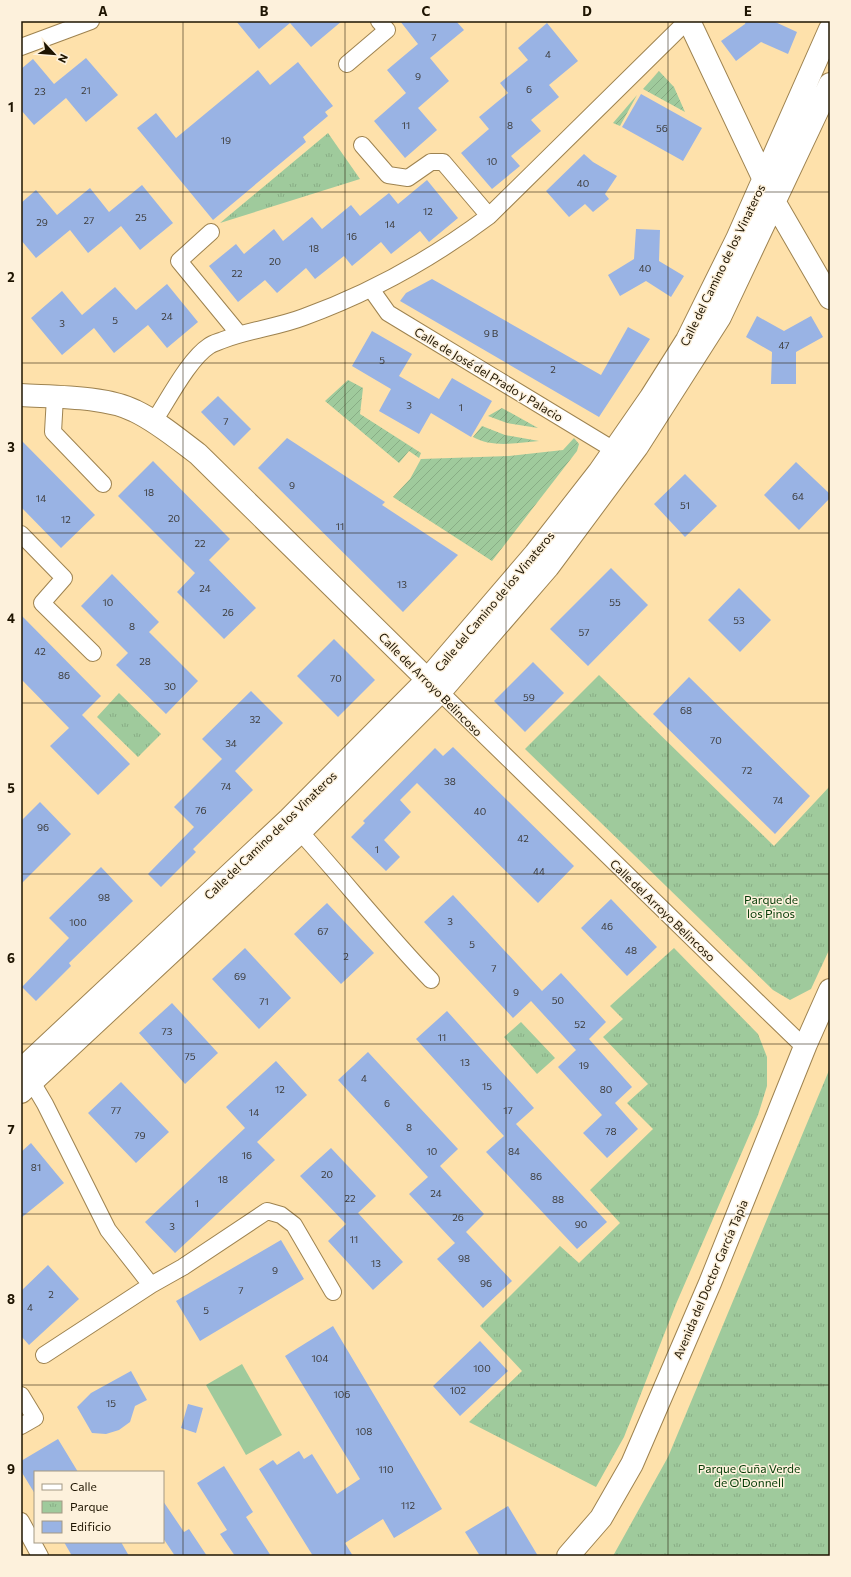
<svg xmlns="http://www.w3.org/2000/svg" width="851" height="1577" viewBox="0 0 851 1577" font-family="Commissioner,sans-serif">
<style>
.grass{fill:#9fca9c}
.park{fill:url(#park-tufts)}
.garden{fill:url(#garden-furrows)}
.building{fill:#99b3e4}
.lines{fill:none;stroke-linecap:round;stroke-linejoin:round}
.street-casing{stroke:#9e8350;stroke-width:18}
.secondary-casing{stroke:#9e8350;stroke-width:24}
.street{stroke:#fff;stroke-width:16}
.secondary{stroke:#fff;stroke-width:22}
.grid{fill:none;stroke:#1e1401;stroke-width:1;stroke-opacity:0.55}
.labels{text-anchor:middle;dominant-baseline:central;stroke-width:3;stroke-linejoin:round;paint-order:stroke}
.number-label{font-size:10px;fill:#3d3c3a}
.street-label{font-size:12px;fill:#1e1401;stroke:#fdf1dc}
.park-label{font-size:12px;fill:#023904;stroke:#fdf1dc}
.neatline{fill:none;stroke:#1e1401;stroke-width:1.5}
.grid-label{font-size:13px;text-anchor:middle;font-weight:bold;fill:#1e1401}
</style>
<defs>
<pattern id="park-tufts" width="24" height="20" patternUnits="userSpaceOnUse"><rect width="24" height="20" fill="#9fca9c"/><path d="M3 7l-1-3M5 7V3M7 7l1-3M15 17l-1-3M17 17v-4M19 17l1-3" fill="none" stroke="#88ad85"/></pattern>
<pattern id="garden-furrows" width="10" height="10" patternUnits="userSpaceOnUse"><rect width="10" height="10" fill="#9fca9c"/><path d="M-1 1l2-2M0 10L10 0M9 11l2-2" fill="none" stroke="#88ad85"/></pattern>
</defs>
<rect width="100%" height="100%" fill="#fee1ab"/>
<path class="grass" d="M242,1364l40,71 -36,20 -40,-70z"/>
<path class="park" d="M328,133l32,46 -140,44z
M599,675l175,171 56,-60v162l-19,41 -21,11 -17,-10 -248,-241z
M119,693l42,41 -23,23 -41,-40z
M674,948l84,86 9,23v29l-9,29 -82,189 -52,133 -28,50 -127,-65 53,-51 -42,-45 80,-80 19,17 41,-40 -30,-33 63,-61 -26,-26 21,-19 -45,-47 20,-18 -13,-13z
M521,1022l34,36 -18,16 -33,-37z
M830,1068v488h-217l55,-99z"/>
<path class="garden" d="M659,71l15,16 11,25 -42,-23z
M637,95l-17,31 -7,-3z
M348,380l15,8 -3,26 61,39 -2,5 -10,-7 -10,12 -74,-62z
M502,408l36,20 -31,-5 -19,-7z
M482,426l23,9 34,6c-22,2 -47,7 -66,-4z
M574,438l5,6 -2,7 -85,110 -99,-64 17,-18 11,-20 88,-3 54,-6z"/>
<path class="building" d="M236,21h106l-31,26 -21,-24 -31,26z
M400,21h56l8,9 -34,28 19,23 -31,27 19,22 -32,28 -31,-37 32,-28 -19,-23 31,-26z
M746,21h27l24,11 -9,22 -27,-12 -25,19 -15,-20 24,-17z
M547,23l31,38 -29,24 10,12 -28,23 10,11 -30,25 9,10 -28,23 -31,-36 28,-24 -10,-12 29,-24 -8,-10 28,-23 -10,-12z
M86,58l32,37 -32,27 -20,-24 -32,27 -13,-15v-41l12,-10 21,25z
M298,62l35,44 -8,6 3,4 -25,21 3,5 -93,78 -76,-92 19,-15 20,25 82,-68 12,15z
M641,94l61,34 -19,33 -61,-34z
M584,154l9,8 24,14 -12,18 4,5 -16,13 -8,-8 -16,13 -23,-26z
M427,180l31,38 -29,24 -9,-11 -29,23 -10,-12 -29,24 -8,-10 -29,23 -9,-11 -29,25 -12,-13 -27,22 -29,-36 27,-22 8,10 30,-25 9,12 29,-24 10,12 29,-24 9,11 29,-23 9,11z
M142,185l31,38 -33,27 -19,-24 -33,27 -18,-23 -34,28 -15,-18v-37l15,-13 21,25 33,-27 19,24z
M636,229l24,1 -1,31 25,15 -13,21 -25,-16 -26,15 -12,-21 26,-16z
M432,279l169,96 27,-48 22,12 -51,78 -199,-116 6,-8z
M167,284l31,38 -31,26 -19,-23 -34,28 -20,-25 -32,27 -31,-37 31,-27 20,24 33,-28 21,23z
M757,316l27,15 27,-15 12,21 -27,15v32h-25l1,-32 -26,-15z
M372,331l40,23 -13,22 40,23 13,-21 40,23 -21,36 -40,-24 -12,21 -40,-23 12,-22 -39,-23z
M218,396l33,33 -17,17 -33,-34z
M287,438l98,64 -3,3 76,50 -55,57 -145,-144z
M21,440l74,75 -34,33 -40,-41z
M153,461l77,78 -21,21 47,48 -32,31 -47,-47 18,-19 -77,-77z
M796,462l34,32v4l-31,32 -35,-35z
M685,474l32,32 -32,31 -31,-33z
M611,568l37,37 -60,61 -38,-37z
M112,574l47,48 -10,10 49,49 -32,33 -50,-49 12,-12 -47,-47z
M739,588l32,32 -31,32 -32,-32z
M21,615l80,81 -19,19 48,49 -32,31 -48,-49 19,-18 -48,-49z
M334,639l41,41 -37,37 -41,-41z
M533,662l31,31 -39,39 -31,-31z
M689,677l121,119 -35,38 -122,-120z
M251,691l32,32 -48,48 18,19 -60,59 3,3 -35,35 -13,-13 46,-47 -20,-20 48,-48 -20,-20z
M453,747l121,119 -36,37 -121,-120 -17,17 11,12 -27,28 16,17 -14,14 -35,-34 14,-14 -2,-2 72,-73 8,8z
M40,802l31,32 -50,50v-63z
M101,867l32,34 -64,62 2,3 -35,35 -14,-14 47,-49 -20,-20z
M453,895l89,96 19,-18 45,49 -17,17 43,48 -17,16 23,26 -31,29 -24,-25 19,-18 -44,-48 18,-17 -45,-49 -18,17 -89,-96z
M611,899l46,48 -30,29 -46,-48z
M327,903l47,50 -33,31 -47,-50z
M245,948l46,50 -32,31 -47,-50z
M172,1003l46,50 -33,31 -46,-51z
M447,1011l87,97 -18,16 91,98 -30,27 -91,-97 18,-16 -88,-97z
M368,1052l90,97 -18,17 44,48 -18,18 46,49 -29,27 -46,-49 18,-16 -46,-49 19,-17 -90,-97z
M276,1061l31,34 -50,47 18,18 -100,93 -30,-31 100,-94 -19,-21z
M121,1082l48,50 -33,31 -48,-50z
M31,1143l33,40 -43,35v-66z
M331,1148l45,48 -18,17 45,49 -30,28 -45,-49 18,-17 -46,-48z
M281,1240l23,39 -104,62 -24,-40z
M48,1265l31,34 -50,46 -8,-9v-45z
M333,1326l109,183 -48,29 -11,-19 -38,24 8,13h-40l-54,-87 14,-9 4,5 22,-14 5,8 8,-5 25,40 23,-15 -75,-123z
M480,1341l28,30 -48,45 -27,-30z
M131,1371l16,29 -12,6 -5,16 -11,8 -13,4 -14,-1 -15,-26 14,-14z
M188,1404l15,4 -7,25 -15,-5z
M58,1439l20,33h-43v22l-14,-23v-10z
M224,1466l29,46 -7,5 25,39h-36l-15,-22 7,-4 -30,-47z
M163,1501l21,31 5,-3 18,27h-32l-12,-18z
M508,1506l30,50h-58l-15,-24z
M64,1542h57l8,14h-57z"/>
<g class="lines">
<g class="street-casing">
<path id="street" d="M21,47l70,-26
M347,64l40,-34 -8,-9
M362,145l26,30 20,3 23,-16h12l46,54
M211,232l-32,29 60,73
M371,289l17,24 226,137
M55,397l-2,35 50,52
M154,421c14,-21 35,-62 55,-75 4,-3 9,-4 14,-6 26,-10 55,-13 81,-23 66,-24 129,-59 185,-101l198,-195
M21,534l43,44 -22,25 51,50
M440,692l327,319 30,29 9,4
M293,824c47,51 90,106 138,156
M25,1074l7,8 13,22 63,126 43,55 -107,70
M151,1285l32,-18 84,-56 14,4 13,10 39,67
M21,1395l14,23 -14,8
M21,1521l19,35"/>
</g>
<g class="secondary-casing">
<path id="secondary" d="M689,21l86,182 55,95
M21,395c33,2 85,1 114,16 23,11 43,28 63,43l240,236
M21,1070l268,-251 138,-139 108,-126 64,-82 52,-75 36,-57 50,-101 93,-210
M21,1092l279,-260 140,-140 108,-125 89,-120 83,-130 110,-233
M568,1556l33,-38 31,-54 78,-181 96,-239 24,-54"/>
</g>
<use href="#street" class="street"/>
<use href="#secondary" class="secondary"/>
</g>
<path class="grid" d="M183,21v1535M345,21v1535M506,21v1535M668,21v1535M21,192h809M21,363h809M21,533h809M21,703h809M21,874h809M21,1044h809M21,1214h809M21,1385h809"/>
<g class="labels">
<g class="number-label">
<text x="434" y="37">7</text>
<text x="548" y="54">4</text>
<text x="418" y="76">9</text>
<text x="529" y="89">6</text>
<text x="86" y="90">21</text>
<text x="40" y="91">23</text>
<text x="406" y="125">11</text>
<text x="510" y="125">8</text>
<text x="662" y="128">56</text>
<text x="226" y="140">19</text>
<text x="492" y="161">10</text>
<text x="583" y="183">40</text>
<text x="428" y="211">12</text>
<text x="141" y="217">25</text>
<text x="89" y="220">27</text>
<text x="42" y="222">29</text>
<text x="390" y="224">14</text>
<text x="352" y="236">16</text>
<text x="314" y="248">18</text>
<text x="275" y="261">20</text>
<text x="645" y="268">40</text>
<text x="237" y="273">22</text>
<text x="167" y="316">24</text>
<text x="115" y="320">5</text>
<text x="62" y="323">3</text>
<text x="491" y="333">9 B</text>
<text x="784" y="345">47</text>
<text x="382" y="360">5</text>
<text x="553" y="369">2</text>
<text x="409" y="405">3</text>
<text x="461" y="407">1</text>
<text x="226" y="421">7</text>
<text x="292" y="485">9</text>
<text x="149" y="492">18</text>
<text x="798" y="496">64</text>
<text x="41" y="498">14</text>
<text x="685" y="505">51</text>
<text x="174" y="518">20</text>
<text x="66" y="519">12</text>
<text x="340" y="526">11</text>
<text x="200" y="543">22</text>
<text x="402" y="584">13</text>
<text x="205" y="588">24</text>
<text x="108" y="602">10</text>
<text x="615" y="602">55</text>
<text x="228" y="612">26</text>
<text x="739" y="620">53</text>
<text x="132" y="626">8</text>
<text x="584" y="632">57</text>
<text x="40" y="651">42</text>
<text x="145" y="661">28</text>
<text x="64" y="675">86</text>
<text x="336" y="678">70</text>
<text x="170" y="686">30</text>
<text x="529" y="697">59</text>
<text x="686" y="710">68</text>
<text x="255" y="719">32</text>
<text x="716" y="740">70</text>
<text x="231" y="743">34</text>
<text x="747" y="770">72</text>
<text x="450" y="781">38</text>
<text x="226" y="786">74</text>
<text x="778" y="800">74</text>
<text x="201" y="810">76</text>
<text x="480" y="811">40</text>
<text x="43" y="827">96</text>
<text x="523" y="838">42</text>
<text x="377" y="849">1</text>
<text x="539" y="871">44</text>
<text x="104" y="897">98</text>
<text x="450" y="921">3</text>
<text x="78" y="922">100</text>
<text x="607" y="926">46</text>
<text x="323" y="931">67</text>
<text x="472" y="944">5</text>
<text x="631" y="950">48</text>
<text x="346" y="956">2</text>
<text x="494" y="968">7</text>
<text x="240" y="976">69</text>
<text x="516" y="992">9</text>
<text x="558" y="1000">50</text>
<text x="264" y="1001">71</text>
<text x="580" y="1024">52</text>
<text x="167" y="1031">73</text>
<text x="442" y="1037">11</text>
<text x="190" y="1056">75</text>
<text x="465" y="1062">13</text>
<text x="584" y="1065">19</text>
<text x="364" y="1078">4</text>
<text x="487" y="1086">15</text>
<text x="280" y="1089">12</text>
<text x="606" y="1089">80</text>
<text x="387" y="1103">6</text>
<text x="116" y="1110">77</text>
<text x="508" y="1110">17</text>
<text x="254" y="1112">14</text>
<text x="409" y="1127">8</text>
<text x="611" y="1131">78</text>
<text x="140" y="1135">79</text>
<text x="432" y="1151">10</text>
<text x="514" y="1151">84</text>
<text x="247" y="1155">16</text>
<text x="36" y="1167">81</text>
<text x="327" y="1174">20</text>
<text x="536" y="1176">86</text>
<text x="223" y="1179">18</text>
<text x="436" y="1193">24</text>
<text x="350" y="1198">22</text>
<text x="558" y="1199">88</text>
<text x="197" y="1203">1</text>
<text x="458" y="1217">26</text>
<text x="581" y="1224">90</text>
<text x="172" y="1226">3</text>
<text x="354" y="1239">11</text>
<text x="464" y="1258">98</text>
<text x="376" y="1263">13</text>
<text x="275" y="1270">9</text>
<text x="486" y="1283">96</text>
<text x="241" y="1290">7</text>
<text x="51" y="1294">2</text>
<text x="30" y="1307">4</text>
<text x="206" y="1310">5</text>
<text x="320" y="1358">104</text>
<text x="482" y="1368">100</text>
<text x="458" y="1390">102</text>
<text x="342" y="1394">106</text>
<text x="111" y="1403">15</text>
<text x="364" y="1431">108</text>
<text x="386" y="1469">110</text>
<text x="408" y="1505">112</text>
</g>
<g class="street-label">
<text transform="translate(722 265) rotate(-64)">Calle del Camino de los Vinateros</text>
<text transform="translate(489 374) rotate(31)">Calle de José del Prado y Palacio</text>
<text transform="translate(494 601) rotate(-50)">Calle del Camino de los Vinateros</text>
<text transform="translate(431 684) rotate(45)">Calle del Arroyo Belincoso</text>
<text transform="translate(270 835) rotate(-44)">Calle del Camino de los Vinateros</text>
<text transform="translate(663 910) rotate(44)">Calle del Arroyo Belincoso</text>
<text transform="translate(710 1279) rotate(-67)">Avenida del Doctor García Tapia</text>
</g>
<g class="park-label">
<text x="771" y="899">Parque de<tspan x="771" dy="14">los Pinos</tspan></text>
<text x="749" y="1468">Parque Cuña Verde<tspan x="749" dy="14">de O'Donnell</tspan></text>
</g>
</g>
<rect width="851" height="1577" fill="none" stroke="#fdf1dc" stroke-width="44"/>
<rect x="34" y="1471" width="130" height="72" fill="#fdf1dc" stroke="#a49984"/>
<rect x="42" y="1484" width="20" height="6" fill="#ffffff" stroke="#a49984"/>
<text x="70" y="1491" font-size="12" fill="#1e1401">Calle</text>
<rect x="42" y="1501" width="20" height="12" fill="url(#park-tufts)" stroke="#a49984"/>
<text x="70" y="1511" font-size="12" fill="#1e1401">Parque</text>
<rect x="42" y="1521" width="20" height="12" fill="#99b3e4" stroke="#a49984"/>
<text x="70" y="1531" font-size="12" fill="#1e1401">Edificio</text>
<g transform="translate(54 54) rotate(116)" stroke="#fdf1dc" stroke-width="3" paint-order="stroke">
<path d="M0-3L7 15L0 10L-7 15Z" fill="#1e1401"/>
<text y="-6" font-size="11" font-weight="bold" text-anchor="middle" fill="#1e1401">N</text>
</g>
<rect x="22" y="22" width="807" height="1533" class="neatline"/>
<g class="grid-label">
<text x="103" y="16">A</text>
<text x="264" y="16">B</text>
<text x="426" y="16">C</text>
<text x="587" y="16">D</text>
<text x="748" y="16">E</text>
<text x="11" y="112">1</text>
<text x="11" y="282">2</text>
<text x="11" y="452">3</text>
<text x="11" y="623">4</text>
<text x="11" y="793">5</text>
<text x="11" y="963">6</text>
<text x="11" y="1134">7</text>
<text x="11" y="1304">8</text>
<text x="11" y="1474">9</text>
</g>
</svg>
